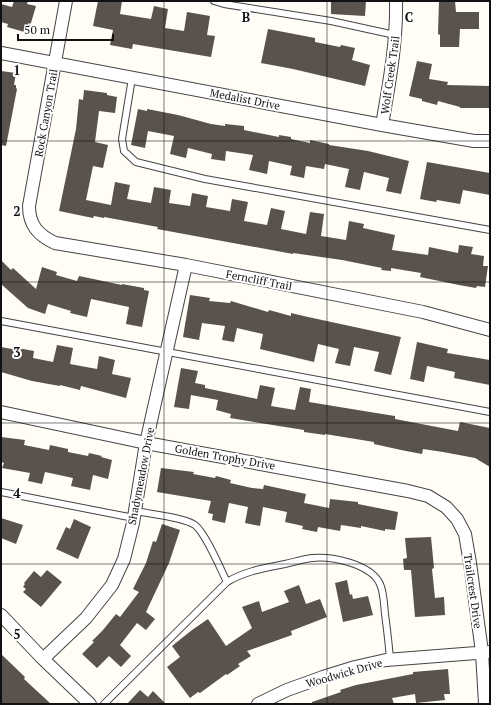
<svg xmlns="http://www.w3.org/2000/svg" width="491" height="705" viewBox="0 0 491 705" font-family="'PT Serif',serif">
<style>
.building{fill:#5a524d}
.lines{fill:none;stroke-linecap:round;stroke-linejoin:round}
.service-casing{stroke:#444;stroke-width:8}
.minor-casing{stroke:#444;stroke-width:14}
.service{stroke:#fff;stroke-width:6}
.minor{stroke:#fff;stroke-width:12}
.grid{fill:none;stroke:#111;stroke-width:1;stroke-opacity:0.55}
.labels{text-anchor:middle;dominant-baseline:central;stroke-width:4;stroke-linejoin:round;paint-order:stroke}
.street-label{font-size:11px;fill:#111;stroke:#fff}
.grid-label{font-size:13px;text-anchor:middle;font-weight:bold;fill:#111;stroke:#fff;stroke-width:4;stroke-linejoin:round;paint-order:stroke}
</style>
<rect width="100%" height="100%" fill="#fffdf5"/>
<path class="building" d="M14,1h14l-1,3 9,2 -8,27 -21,-6 1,-3 -7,-2v-18l11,3z
M98,1h24l-2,13 31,5 3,-13 14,3 -3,19 19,3 3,-19 23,4 -3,19 8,1 -4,21 -78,-13 -1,5 -22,-4 3,-15 -20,-4z
M331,1h35l-1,15 -34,-2z
M439,1h16l1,11h23v17h-19l-1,18h-19v-12l-2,-1z
M268,29l47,9v4l25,5 1,-2 14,3 -3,12 18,5 -5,21 -72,-17 -32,-6z
M417,61l15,3 -3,15 19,3 -1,3 43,1v22h-30v-1l-22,-6 -1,4 -15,-4v-2l-13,-3z
M1,71l15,2 -2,12h2v3l1,1 -11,57 -5,-1z
M84,90l23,3v2l10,2 -2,16 -16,-2 -4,31 13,3 -5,23 -10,-2 -7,34 25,5 4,-23 15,3 -3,14 24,4 3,-16 17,3 -2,13 21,3 2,-13 16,3 -2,11 24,4 2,-12 16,3 -4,19 23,4 4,-17 14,3 -4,18 25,5 4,-22 14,2 -3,22 25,4 3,-19 15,3 -1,4 32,7 -3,15 36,5 1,-8 29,6 1,-8 14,2 -2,7 13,2 -1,10h5l-3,21 -8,-1 -1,2 -17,-3 -39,-8 1,-4 -30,-5v3l-10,-1 1,-2 -40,-8 -49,-7v1l-136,-25 1,-2 -54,-10v1l-10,-2 -1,2 -34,-7 17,-82 3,-30 4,1z
M138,109l9,2v-2l31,6 33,9 14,2v-2l19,2v4l35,7v-2l12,2v2l19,4v-3l19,4v1l39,6 41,10 -8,33 -15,-3 3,-13 -25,-6 -4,18 -15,-3 4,-18 -24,-5 -1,5 -18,-3 -2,12 -14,-3 2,-9 -23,-5 -2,13 -18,-4 4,-15 -27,-4 -1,10 -14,-2 1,-5 -24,-6 -2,10 -16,-4 4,-18 -26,-5 -3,17 -14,-3z
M427,162l63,11v22l-27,-5 -3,14 -23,-4 -1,2 -16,-3z
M1,260l10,10 2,-2 23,21 6,-22 15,5 -1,3 21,6 2,-5 43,9v-1l22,4v2l5,1 -7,36 -16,-3 3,-17 -38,-8 -4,18 -17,-4 1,-2 -23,-7 -3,10 -17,-6 -27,-24z
M190,295l20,3 -1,3 21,2 1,-2 37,11 1,-2 22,6v-3l17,4 93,20 -10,38 -17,-4 5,-19 -25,-5 -4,19 -15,-3 4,-14 -21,-5 -4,18 -54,-13 3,-15 -26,-6 -3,14 -12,-2 3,-14 -23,-3 -3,17 -16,-3z
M417,342l31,7 -1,4 43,7v25l-36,-7 1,-6 -28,-6 -3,16 -14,-3z
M57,345l16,3 -3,16 27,5 2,-13 16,4 -3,14 19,4 -5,20 -45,-12 -1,4 -20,-5v1l-28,-5 -31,-9v-25l11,2v-2l22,4 -1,7 20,4z
M181,368l17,3 -3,12 10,2v3l52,11 3,-14 15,3 -4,18 24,4 5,-23 11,2 -2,13 67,11 19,3v3l63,12 2,-9 30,6v39l-15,-9 -32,-6 -20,-3 -1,5 -21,-4 -27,-6v-2l-49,-8v1l-21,-3v-2l-74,-12 1,-4 -15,-4 2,-10 -27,-5 -2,14 -15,-2z
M1,437l24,3 -1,5 25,5 1,-5 18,4v3l20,4 1,-3 13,3 -1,1 11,3 -4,19 -15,-4 -3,15 -19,-4 2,-8 -28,-6 -3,12 -14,-3 2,-8 -28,-5 2,-5 -3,-1z
M161,468l33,4 -1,2 22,4 1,-2 15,4 -1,3 22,5 11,1 1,-4 42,9 -2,9 25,5 1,-9 28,3v2l40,8 -3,18 -10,-1v2l-24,-5v2l-20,-3 -1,6 -22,-4 -1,5 -15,-3 1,-3 -18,-4 2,-10 -24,-5 -3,19 -15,-3 3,-16 -19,-4 -4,20 -13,-3 1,-6 -5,-1 3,-12 -54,-9z
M1,518l22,7 -7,19 -15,-6z
M74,519l17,8 -13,32 -22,-10 10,-22 4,2z
M162,524l18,6 -11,33 -23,49 9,7 -9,11 -9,-7 -17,22 11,11 -10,11 -12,-11 -12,12 -15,-14 12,-12 -2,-1 11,-11 13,-16 4,3 19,-25 -6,-3 13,-26 7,-22 3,1z
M431,537l3,31 -2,1 3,29 9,-1 1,18 -30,2 -4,-47h-7l-1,-11 4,-1 -2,-20z
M47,570l15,12 -21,25 -18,-15 3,-3 -3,-2 2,-3 -1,-1 10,-12 7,6z
M347,580l3,15 2,-1 1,5 15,-3 5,19 -30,7 -8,-39z
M299,585l7,19 14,-5 7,18 -36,14 1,4 -45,16 4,5 -13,8 2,2 -13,9 -1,-1 -26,19 -2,-1 -8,6 -23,-31 13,-10 -8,-11 20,-16 16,-11 18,27 26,-18 -10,-21 17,-6 3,11 27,-10 -5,-11z
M1,654l24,23 -1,2 27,25h-50z
M448,669l2,25h-6l1,6 -29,3 -1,-9 -23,4 2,6h-82v-2l29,-10 -1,-2 16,-5 57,-11v-2z
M140,690l8,7 5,-6 13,13h-39z"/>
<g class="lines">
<g class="service-casing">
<path id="service" d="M214,1l10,3 107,17 64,14
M132,78l-10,61 2,12 12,11 69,17 285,51
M1,321l489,91
M1,492l133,26
M135,511c15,3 48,6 60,14 11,9 25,43 32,57
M104,704l123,-122c18,-11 38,-14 58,-18 9,-2 18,-5 27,-6 20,-2 59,6 68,26 4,9 4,21 5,30 2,15 4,31 5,46"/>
</g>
<g class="minor-casing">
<path id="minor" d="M66,1l-37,205c0,19 9,29 26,37l131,22 237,47 67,18
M1,53l381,72 92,16h16
M382,125c7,-41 15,-82 14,-124
M1,412l145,31 262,48 20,5 18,11 11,12 8,15 5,29 12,89 3,52
M1,615l42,44 47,45
M43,659l43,-41 26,-33 12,-26 9,-36 13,-80 40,-178
M258,704l29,-14 36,-13 32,-10 31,-7 103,-8"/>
</g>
<use href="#service" class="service"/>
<use href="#minor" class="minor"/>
</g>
<path class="grid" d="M164,1v703M327,1v703M1,141h489M1,282h489M1,423h489M1,564h489"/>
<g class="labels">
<g class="street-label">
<text transform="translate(390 75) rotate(-82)">Wolf Creek Trail</text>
<text transform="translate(245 99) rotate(11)">Medalist Drive</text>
<text transform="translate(46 113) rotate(-80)">Rock Canyon Trail</text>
<text transform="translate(259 280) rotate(11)">Ferncliff Trail</text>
<text transform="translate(225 457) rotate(10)">Golden Trophy Drive</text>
<text transform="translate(141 476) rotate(-79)">Shadymeadow Drive</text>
<text transform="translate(473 591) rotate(82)">Trailcrest Drive</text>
<text transform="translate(344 673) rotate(-16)">Woodwick Drive</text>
</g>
</g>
<g class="grid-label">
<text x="246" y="22">B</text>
<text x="409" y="22">C</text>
<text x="17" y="75">1</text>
<text x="17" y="216">2</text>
<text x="17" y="357">3</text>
<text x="17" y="498">4</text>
<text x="17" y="639">5</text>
</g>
<rect width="491" height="705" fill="none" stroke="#111111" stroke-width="4"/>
<path d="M18 34v6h95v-6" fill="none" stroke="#111111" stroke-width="2"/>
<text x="24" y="34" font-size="12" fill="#111111" stroke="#ffffff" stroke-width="3" paint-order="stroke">50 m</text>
</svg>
